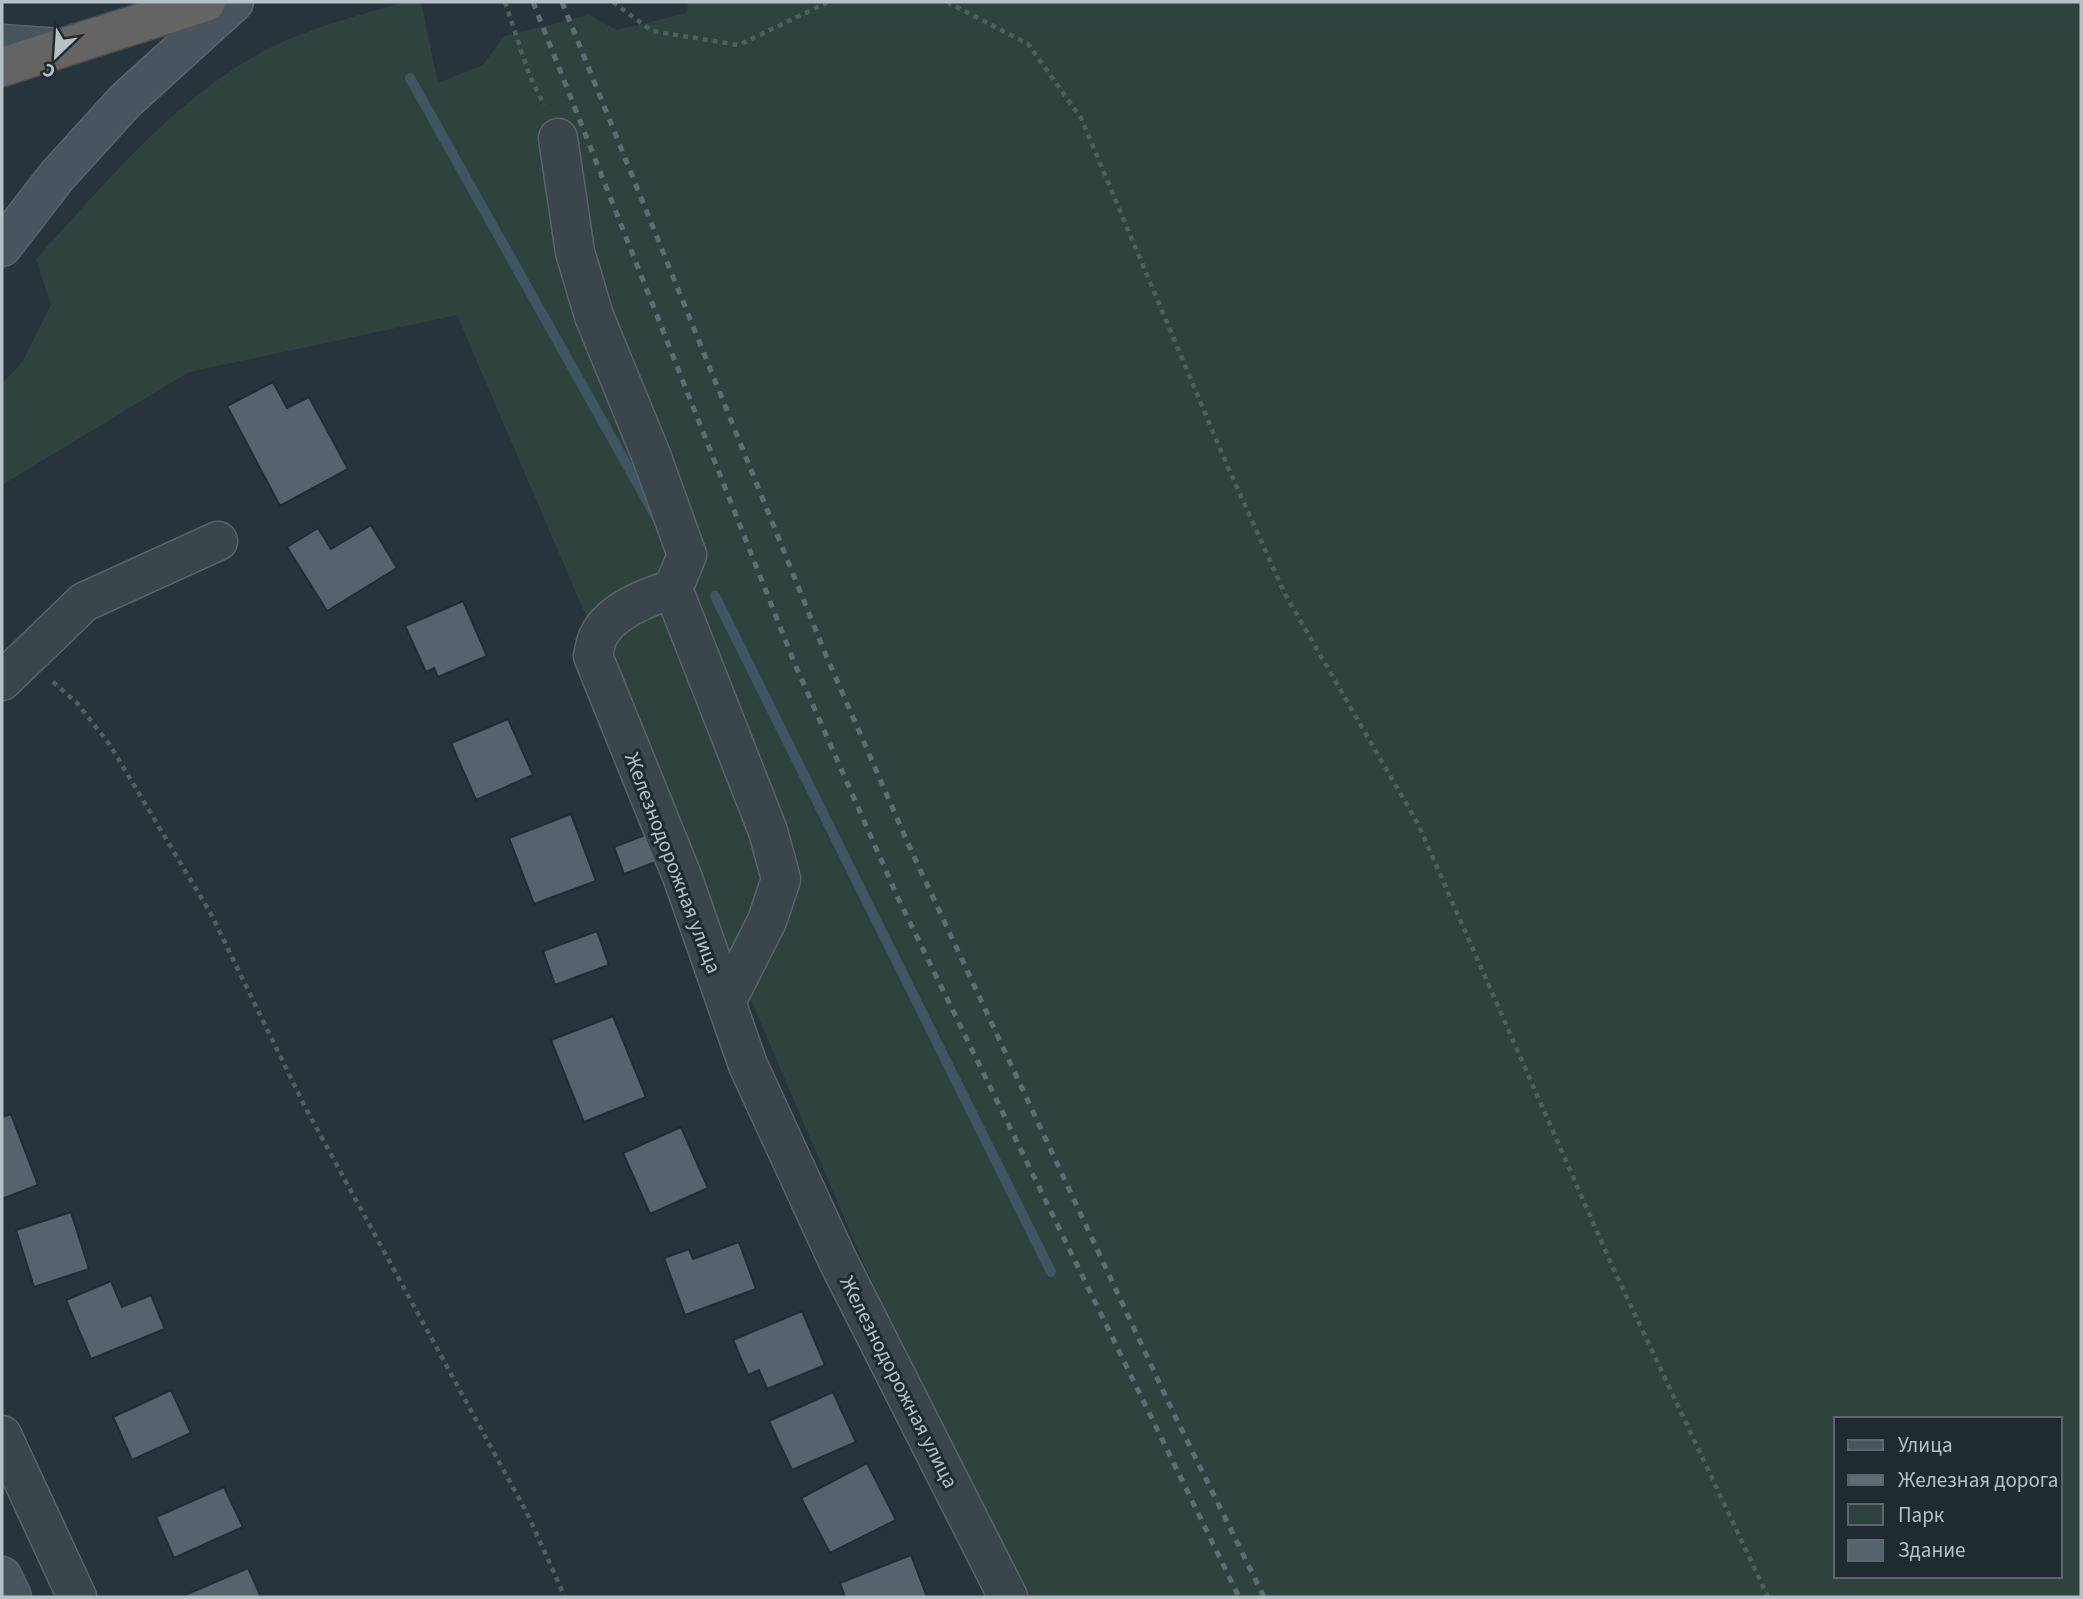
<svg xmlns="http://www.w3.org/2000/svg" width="2083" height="1599" viewBox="0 0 2083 1599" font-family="'Source Sans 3',sans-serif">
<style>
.green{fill:#2f433e;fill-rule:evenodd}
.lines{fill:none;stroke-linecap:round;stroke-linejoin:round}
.stream{stroke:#3e5562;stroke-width:10}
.building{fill:#54636c;stroke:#212c33;stroke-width:2}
.minor-casing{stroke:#58636a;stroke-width:41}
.secondary-casing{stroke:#58636a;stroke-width:41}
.trunk-casing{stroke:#455057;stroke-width:41}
.path{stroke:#4e605e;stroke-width:4.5;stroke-dasharray:5 5;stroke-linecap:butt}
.minor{stroke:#3a454c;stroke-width:38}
.secondary{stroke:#49555e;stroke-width:38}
.trunk{stroke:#656462;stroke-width:38}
.rail{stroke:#5f6c74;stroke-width:5;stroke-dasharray:7 7;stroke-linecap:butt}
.labels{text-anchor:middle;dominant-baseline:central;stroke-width:6;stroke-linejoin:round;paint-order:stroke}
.street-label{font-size:21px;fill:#b6c0c7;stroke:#1f2a31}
</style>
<rect width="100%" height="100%" fill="#27343b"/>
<path class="green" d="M404,2h17l17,81 45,-18 21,-29 85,-21 28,15 70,-17 1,-11h1393v1595h-1074l-550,-1282 -268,57 -187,113v-101l21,-23 28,-56 -15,-46c66,-72 131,-152 217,-202 46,-27 101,-40 151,-55zM1836,1419h224v157h-224z"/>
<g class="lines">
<path class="stream" d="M410,78l245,437
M715,596l336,676"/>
</g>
<path class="building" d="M273,382l14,26 22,-11 39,72 -68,37 -53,-100z
M371,525l26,43 -70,43 -40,-64 31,-19 13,21z
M463,601l24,55 -49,21 -4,-9 -8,4 -21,-46z
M508,719l25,56 -57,25 -25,-57z
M571,814l25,67 -62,23 -25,-66z
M655,831l11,27 -42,16 -10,-27z
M597,931l12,34 -54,20 -12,-34z
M613,1016l33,81 -62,25 -33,-82z
M11,1114l27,71 -36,14v-82z
M681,1127l27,61 -58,26 -27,-61z
M71,1212l18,57 -55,18 -18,-57z
M739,1242l17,47 -71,26 -21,-57 25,-9 4,10z
M111,1281l11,26 29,-12 14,34 -74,30 -25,-59z
M802,1311l23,54 -58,24 -8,-19 -11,5 -15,-35z
M171,1390l20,43 -59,27 -19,-43z
M833,1392l23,50 -64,28 -23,-49z
M867,1463l29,57 -66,33 -29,-55z
M224,1487l19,40 -69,31 -18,-41z
M911,1555l16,42h-82l-5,-14z
M248,1568l13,29h-75l-1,-2z"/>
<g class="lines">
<g class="minor-casing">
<path id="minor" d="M558,138l17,114 19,64 57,139 36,100 -14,34c-25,8 -61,21 -74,46 -4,6 -4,15 -6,21l89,220 66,189 90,196 170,336
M673,589l95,242 13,48 -14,42 -41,81
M2,681l82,-79 134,-61
M2,1435l75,162"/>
</g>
<g class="secondary-casing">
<path id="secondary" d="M2,44l59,4
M2,247l55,-71 68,-75 109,-99
M2,1576l10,21"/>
</g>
<g class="trunk-casing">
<path id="trunk" d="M2,67l204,-65"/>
</g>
<path class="path" d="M505,2l24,72 15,31
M613,2l39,29 87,14 89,-43
M947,2l81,42 53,74 145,345 59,131 133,230 196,446 154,327
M53,682l24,21 33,42 101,169 93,191 223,408 38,84"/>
<use href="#minor" class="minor"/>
<use href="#secondary" class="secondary"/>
<use href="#trunk" class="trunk"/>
<path class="rail" d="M533,2l261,660 104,236 341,699
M562,2l263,651 85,195 263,564 91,185"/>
</g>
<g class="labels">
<g class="street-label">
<text transform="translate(673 863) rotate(69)">Железнодорожная улица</text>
<text transform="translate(899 1382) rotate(63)">Железнодорожная улица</text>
</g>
</g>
<rect width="2083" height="1599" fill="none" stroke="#b6c0c7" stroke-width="7"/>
<rect x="1834" y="1417" width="228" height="161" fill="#1f2a31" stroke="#5b666d" stroke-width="2"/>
<rect x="1848" y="1440" width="35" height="10" fill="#49555e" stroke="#5b666d" stroke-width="2"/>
<text x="1898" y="1452" font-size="21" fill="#b6c0c7">Улица</text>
<rect x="1848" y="1475" width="35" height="10" fill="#5f6c74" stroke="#5b666d" stroke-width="2"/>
<text x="1898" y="1487" font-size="21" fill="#b6c0c7">Железная дорога</text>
<rect x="1848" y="1504" width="35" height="21" fill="#2f433e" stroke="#5b666d" stroke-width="2"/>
<text x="1898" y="1522" font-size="21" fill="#b6c0c7">Парк</text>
<rect x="1848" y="1540" width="35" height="21" fill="#54636c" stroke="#5b666d" stroke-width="2"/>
<text x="1898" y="1557" font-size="21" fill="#b6c0c7">Здание</text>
<g transform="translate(56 56) rotate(205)" stroke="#1f2a31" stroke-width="5" paint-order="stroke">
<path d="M0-5L12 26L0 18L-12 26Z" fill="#b6c0c7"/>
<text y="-10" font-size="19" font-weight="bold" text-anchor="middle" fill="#b6c0c7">С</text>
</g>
</svg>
